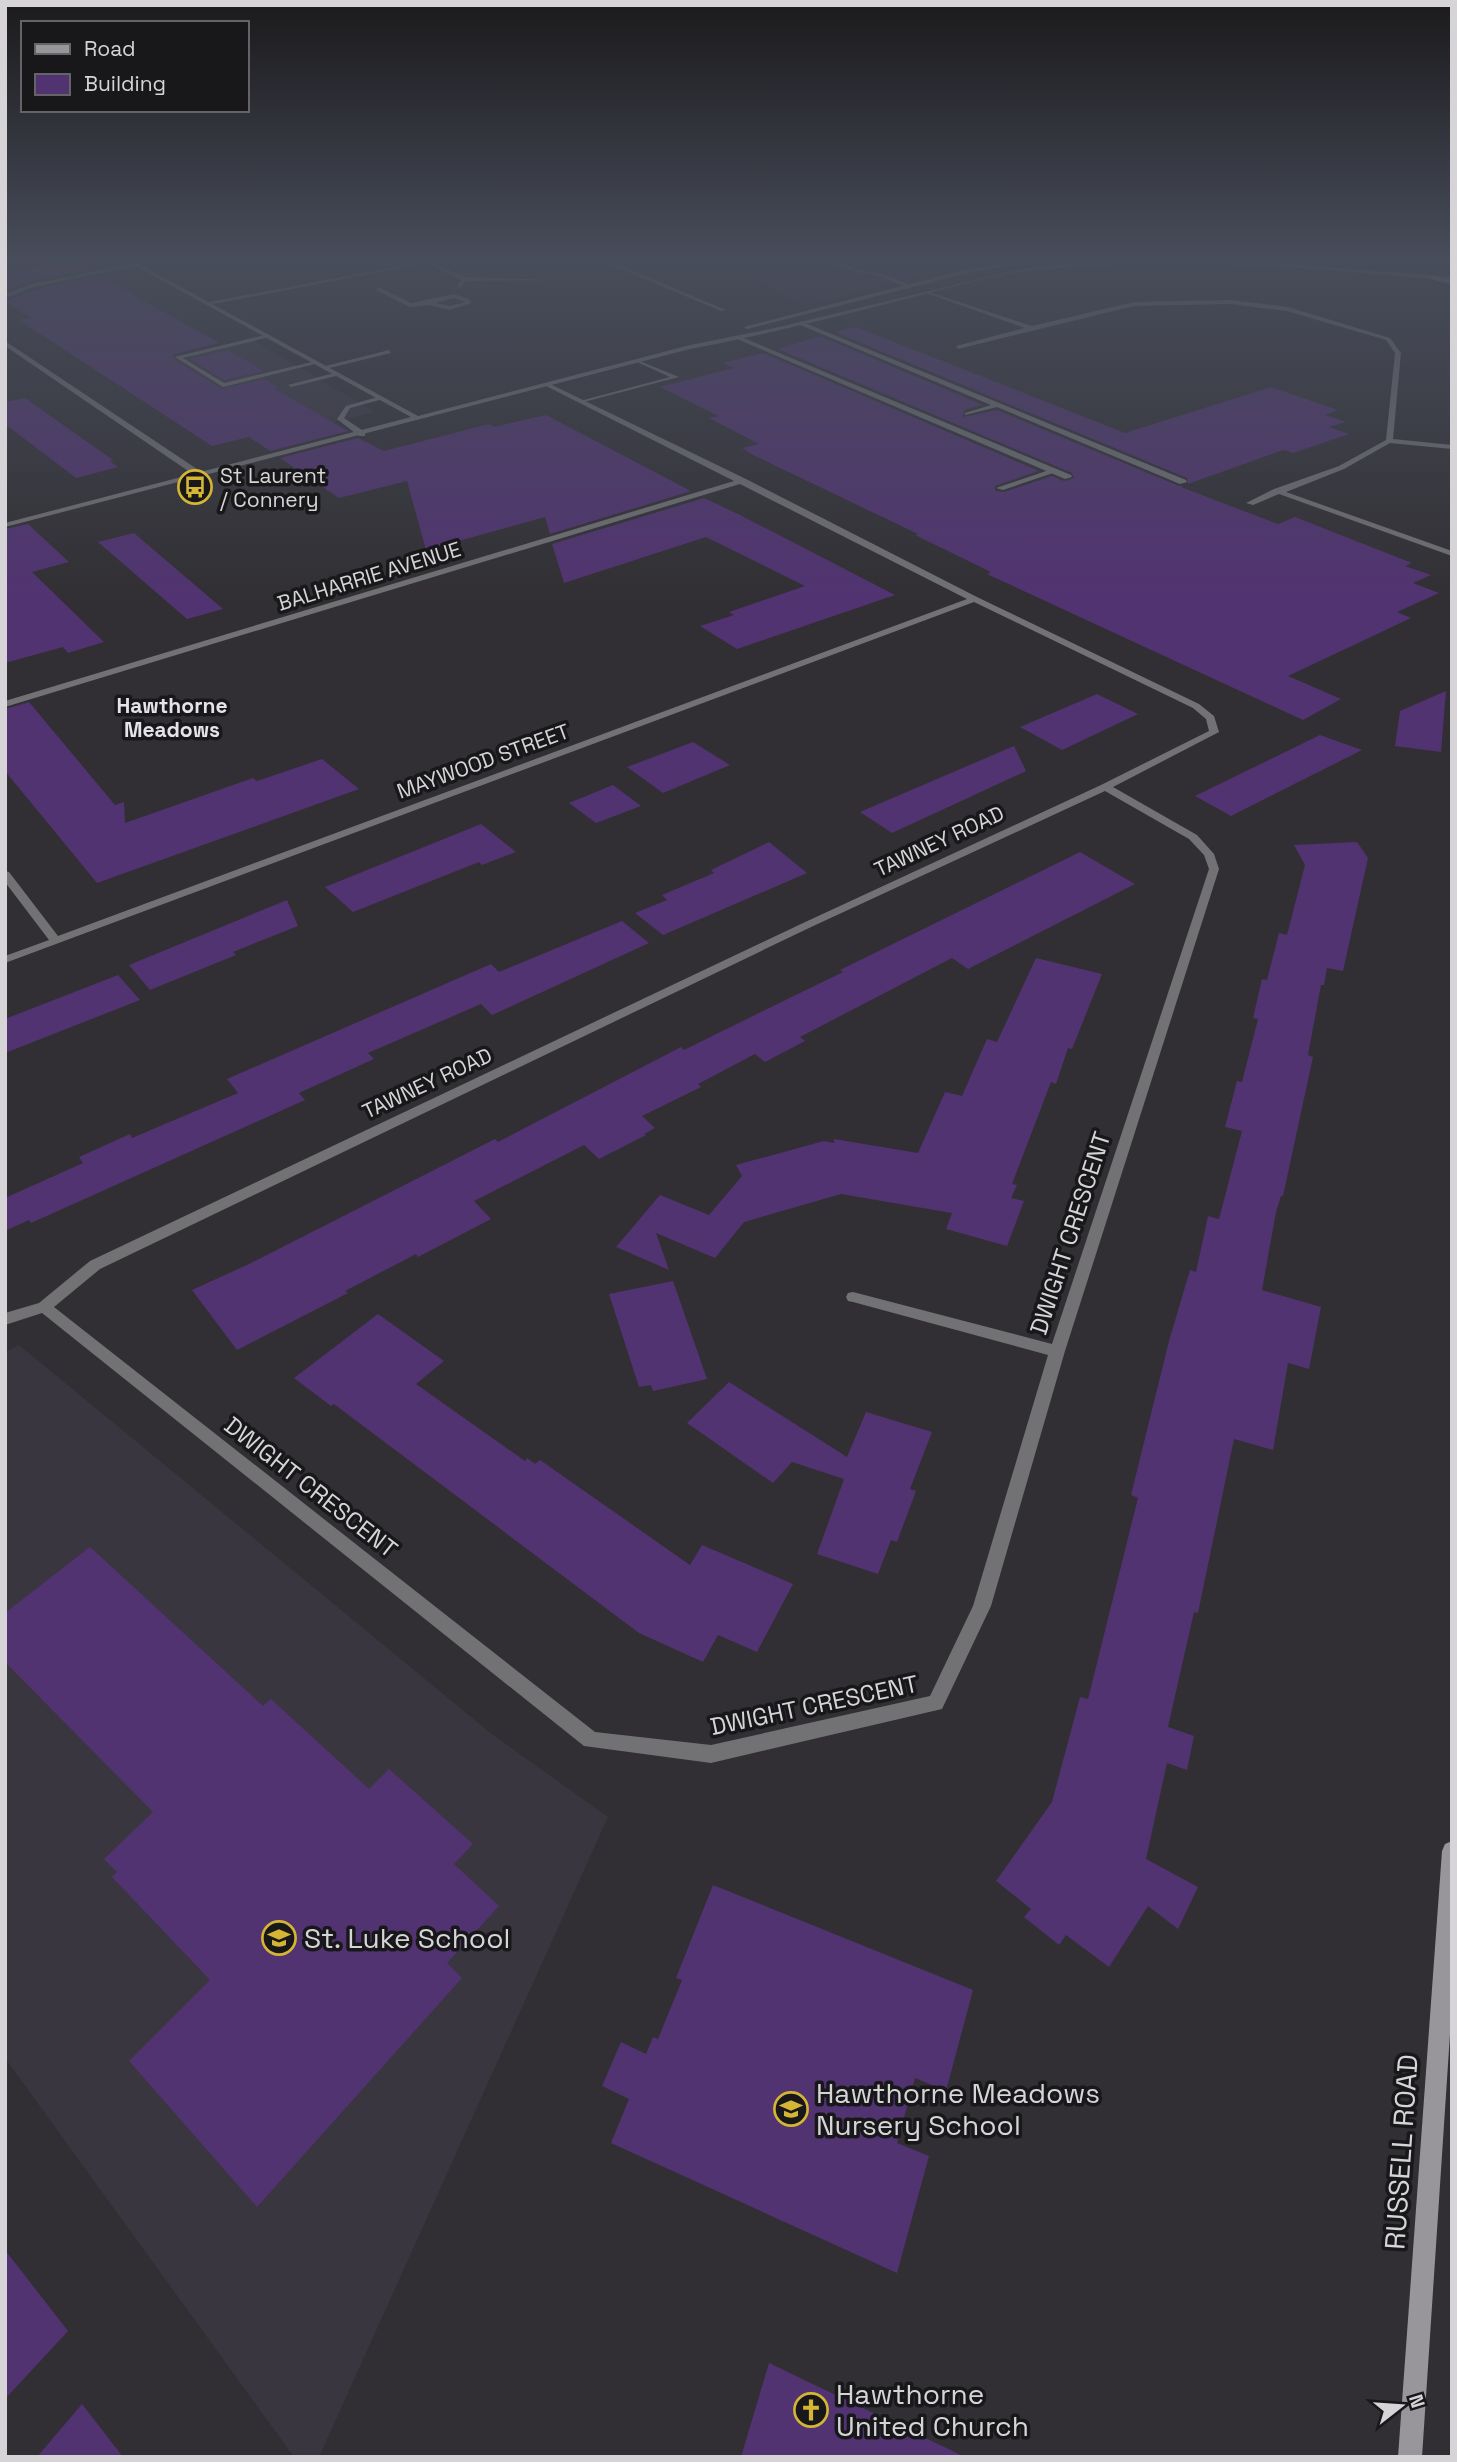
<svg xmlns="http://www.w3.org/2000/svg" width="1457" height="2462" viewBox="0 0 1457 2462" font-family="'Space Grotesk',sans-serif">
<style>
.built{fill:#3a3640}
.building{fill:#513371}
.lines{fill:none;stroke-linecap:round;stroke-linejoin:round}
.service{fill:#727274;fill-rule:evenodd}
.minor{fill:#727274;fill-rule:evenodd}
.tertiary{fill:#727274;fill-rule:evenodd}
.secondary{fill:#98969a;fill-rule:evenodd}
.labels{text-anchor:middle;dominant-baseline:central;stroke-width:7;stroke-linejoin:round;paint-order:stroke}
.far-poi-label{font-size:21px;fill:#d6d4d7;stroke:#18181a;text-anchor:start}
.far-street-label{font-size:21px;fill:#d6d4d7;stroke:#18181a}
.far-neighbourhood-label{font-size:21px;font-weight:bold;fill:#e5e3e8;stroke:#18181a}
.street-label{font-size:24px;fill:#d6d4d7;stroke:#18181a}
.near-poi-label{font-size:28px;fill:#d6d4d7;stroke:#18181a;text-anchor:start}
.near-street-label{font-size:28px;fill:#d6d4d7;stroke:#18181a}
</style>
<rect width="100%" height="100%" fill="#312f33"/>
<path class="built" d="M720,256h280l-193,49 -31,-13z
M250,339l125,73 -90,22 -121,-76z
M19,1345l474,390 115,82 -289,640h-25l-289,-399v-706z"/>
<path class="building" d="M73,261l16,9 -58,11 -26,10v-17z
M100,276l119,67 -45,11 -2,4 50,31 42,-10 15,9 -4,1 73,42 -78,20 -21,-14 -37,9 -193,-126 12,-2 -26,-16 29,-12z
M856,327l269,106 146,-46 67,23 -13,5 21,7 -17,5 20,7 -56,19 -10,-3 -95,34 -1,-6 -352,-146z
M820,336l163,69 -19,5 -1,7 34,-7 182,76h5l-3,1 97,37 17,-7 117,46 -7,3 26,9 -18,8 26,10 -42,19 14,6 -123,58 53,23 -38,21 -316,-146 4,-2 -76,-37 3,-1 -163,-78 -13,-8 17,-4 -50,-26 10,-2 -59,-29 74,-19 -11,-5 40,-10 276,118 -44,15v5l9,1 48,-16 12,5 10,-3 -2,-5 -294,-124z
M228,350l36,21 -40,9 -34,-21z
M25,398l88,62 -3,1 8,6 -42,11 -71,-54v-22z
M546,415l145,76 -141,43 -5,-17 -119,33 -19,-69 -68,17 -59,-40 78,-20 26,13 105,-27 5,3z
M704,498l36,17 155,80 -158,54 -37,-23 34,-11 -5,-3 76,-26 -99,-49 -142,46 -12,-39z
M28,524l41,38 -37,10 72,70 -36,11 -5,-6 -58,16v-134z
M134,533l89,76 -36,10 -89,-77z
M1446,691l-5,61 -46,-6 5,-35z
M1097,694l41,20 -76,36 -42,-23z
M29,702l86,103 9,-3 1,21 128,-45 4,3 65,-22 37,30 -262,94 -92,-112v-62z
M1320,735l42,15 -131,66 -36,-20z
M693,742l37,23 -67,28 -36,-26z
M1014,746l12,25 -134,62 -32,-21z
M613,785l28,21 -45,17 -27,-20z
M481,824l35,28 -34,13 -3,-3 -126,50 -28,-25z
M769,842l38,31 -144,62 -28,-22 32,-13 -5,-5 52,-22 -3,-3z
M1357,842l11,16 -25,113 -16,-3 -3,17h-3l-13,70 5,2 -30,139h-2l-5,16 -14,78 59,17 -12,62 -21,-6 -15,87 -39,-11 -36,174 -4,-1 -26,115 26,9 -7,34 -20,-7 -21,96 52,28 -20,42 -30,-23 -39,61 -43,-32 -7,10 -35,-28 7,-8 -35,-28 56,-79 28,-105 8,2 50,-201 -7,-3 38,-154 21,-71 6,2 12,-56 11,3 23,-88 -17,-4 12,-46 5,1 16,-63 -5,-1 9,-39 5,1 12,-47 8,2 18,-70 -11,-20z
M1080,852l55,32 -167,85 -16,-11 -152,79 5,4 -40,21 -10,-8 -57,30 3,3 -59,29 13,12 -11,6 2,1 -47,24 -15,-14 -110,56 17,18 -73,38 -2,-3 -71,37 3,2 -111,57 -45,-60 57,-26 246,-125 3,3 183,-95 3,3 81,-40 78,-38 -3,-2z
M287,900l11,26 -65,26 3,3 -86,35 -21,-25z
M622,921l27,22 -157,72 -11,-11 -113,49 6,6 -75,34 6,7 -274,123 -2,-3 -24,11v-33l78,-35 -4,-6 51,-23 2,4 106,-45 -11,-14 264,-115 8,8z
M1036,958l66,16 -30,75 -4,-1 -12,36 -5,-2 -39,102 5,1 -6,13 13,3 -17,45 -61,-17 6,-16 -111,-19 -97,28 -29,36 -59,-25 13,37 -53,-23 44,-52 49,20 33,-39 -6,-11 88,-24 10,2v-4l84,14 27,-61 17,4 25,-57 10,3z
M118,975l22,25 -135,53v-34z
M673,1281l34,98 -54,12 -2,-6 -12,2 -30,-93z
M378,1314l66,47 -28,23 109,77 2,-3 8,6 5,-4 150,105 12,-20 91,39 -36,68 -39,-17 -15,27 -64,-29 -305,-229 -3,2 -37,-28z
M729,1382l118,75 19,-45 66,20 -22,57 6,2 -19,51 -6,-2 -13,34 -61,-20 27,-75 -52,-17 -19,21 -86,-60z
M90,1547l173,159 8,-7 98,90 20,-20 84,75 -19,20 45,42 -52,57 15,15 -205,229 -128,-146 81,-81 -98,-103 5,-5 -13,-13 49,-47 -148,-150v-49z
M713,1885l260,105 -27,101 -31,-13 -18,65 32,13 -32,117 -286,-130 18,-44 -27,-13 19,-44 25,12 7,-17 5,2 24,-59 -6,-2z
M5,2250l63,81 -63,68z
M769,2363l196,94h-224z
M82,2404l41,53h-86z"/>
<g class="lines">
<path class="service" d="M590,256h8l128,54 -5,1z
M810,256c17,0 32,10 48,13 19,4 36,7 53,17l-5,1 -30,-12 -20,-3z
M1283,256h6l2,2 -5,1z
M428,261l37,16 92,3 -91,1 -6,7 -3,-2 4,-6 -33,-17z
M378,287l33,16 43,-9 15,5 2,4 -21,7 -22,-5 -18,2 -34,-17zM454,298l11,4 -15,4 -15,-3z
M926,291l106,35 102,-24 96,-2 58,7 102,31 11,15 -8,86 59,6v4l-62,-6 -46,26 -58,23 166,59v5l-173,-62 -26,11 -7,-2 28,-14 65,-23 47,-26 9,-87 -9,-13 -99,-29 -57,-7 -96,2 -176,43 -2,-3 69,-18 -99,-35z
M800,321l386,159 1,2 -7,2 -183,-77 -32,8v-2l26,-8 -193,-81z
M268,334l2,3 -87,21 41,25 92,-22 3,2 -96,24 -48,-30z
M389,350l2,3 -66,16 -3,-2z
M637,360l42,17 -99,26v-2l90,-24 -33,-15z
M338,372l2,3 -49,12 -3,-2z
M381,396l2,3 -33,9 -6,10 21,14v4h-6l-22,-17 9,-13z
M1052,469l7,2 -56,19 -7,-2z"/>
<path class="minor" d="M451,256h12l-255,49 -3,-2z
M136,263l2,3 -105,21 -28,11v-4l27,-10z
M739,336l332,139 1,2 -7,2 -328,-140z
M5,341l198,132 1,2 -7,2 -192,-131z
M548,383l198,96 231,118 222,107 15,12 5,16 -106,55 84,48 17,19 5,15 -154,482 -74,255 -49,103 -231,54 -127,-17 -542,-433 -37,12v-12l34,-10 51,-42 711,-337 300,-139 108,-54 -3,-12 -13,-11 -219,-106 -969,361v-7l44,-16 -44,-58v-11l4,1 49,64 909,-337 -227,-115 -735,223v-6l729,-220 -188,-95zM1105,791l84,48 15,16 5,14 -157,475 -199,-52 -5,1 -2,4 2,4 5,1 195,53 -75,251 -43,90 -219,49 -116,-13 -541,-425 46,-38 709,-341z"/>
<path class="tertiary" d="M117,256h7l294,160 272,-71 85,-17 250,-60 53,-5 107,-4 106,5 161,13v4c-141,-13 -283,-27 -425,-10 -38,5 -76,17 -114,26 -74,19 -148,38 -223,52l-685,178v-4l406,-106z
M1051,256h13l-100,18 -217,55 -3,-2 220,-57z"/>
<path class="secondary" d="M1432,276l20,4v4l-22,-5z
M1452,1841v163l-30,453h-24l44,-606 3,-7z"/>
</g>
<linearGradient id="sky" x2="0" y2="1"><stop stop-color="#1b1a1c"/><stop offset="0.43" stop-color="#484d5b"/><stop offset="1" stop-color="#484d5b" stop-opacity="0"/></linearGradient>
<rect width="1457" height="601" fill="url(#sky)"/>
<defs>
<g id="bus-ring" transform="scale(1.75)"><circle r="9.5" fill="#18181a" stroke="#d5b534" stroke-width="1.5"/><path d="M-5-6H5V4H4V6H2V4H-2V6H-4V4H-5ZM-3.5-4V0h7V-4ZM-3.5 1.2v1.5H-2V1.2ZM2 1.2v1.5H3.5V1.2Z" fill="#d5b534"/></g>
<g id="school-ring" transform="scale(1.75)"><circle r="9.5" fill="#18181a" stroke="#d5b534" stroke-width="1.5"/><path d="M0-5L7-2L0 1L-7-2ZM-4 1L0 2.5L4 1V4Q0 6-4 4Z" fill="#d5b534"/></g>
<g id="church-ring" transform="scale(1.75)"><circle r="9.5" fill="#18181a" stroke="#d5b534" stroke-width="1.5"/><path d="M-1.2-6h2.4v3.5h3.3v2.4h-3.3V6h-2.4V-.1h-3.3v-2.4h3.3Z" fill="#d5b534"/></g>
</defs>
<g fill-rule="evenodd">
<use href="#bus-ring" x="195" y="487"/>
<use href="#school-ring" x="279" y="1938"/>
<use href="#school-ring" x="791" y="2109"/>
<use href="#church-ring" x="811" y="2410"/>
</g>
<g class="labels">
<g class="far-poi-label">
<text x="220" y="475">St Laurent<tspan x="220" dy="24">/ Connery</tspan></text>
</g>
<g class="far-street-label">
<text transform="translate(369 576) rotate(-17)">BALHARRIE AVENUE</text>
<text transform="translate(483 761) rotate(-20)">MAYWOOD STREET</text>
<text transform="translate(939 841) rotate(-25)">TAWNEY ROAD</text>
<text transform="translate(427 1083) rotate(-25)">TAWNEY ROAD</text>
</g>
<g class="far-neighbourhood-label">
<text x="172" y="705">Hawthorne<tspan x="172" dy="24">Meadows</tspan></text>
</g>
<g class="street-label">
<text transform="translate(1070 1233) rotate(-72)">DWIGHT CRESCENT</text>
<text transform="translate(311 1487) rotate(38)">DWIGHT CRESCENT</text>
<text transform="translate(814 1705) rotate(-12)">DWIGHT CRESCENT</text>
</g>
<g class="near-poi-label">
<text x="304" y="1938">St. Luke School</text>
<text x="816" y="2093">Hawthorne Meadows<tspan x="816" dy="32">Nursery School</tspan></text>
<text x="836" y="2394">Hawthorne<tspan x="836" dy="32">United Church</tspan></text>
</g>
<g class="near-street-label">
<text transform="translate(1401 2152) rotate(-86)">RUSSELL ROAD</text>
</g>
</g>
<rect width="1457" height="2462" fill="none" stroke="#d6d4d7" stroke-width="14"/>
<rect x="21" y="21" width="228" height="91" fill="#18181a" stroke="#646366" stroke-width="2"/>
<rect x="35" y="44" width="35" height="10" fill="#98969a" stroke="#646366" stroke-width="2"/>
<text x="84" y="56" font-size="21" fill="#d6d4d7">Road</text>
<rect x="35" y="74" width="35" height="21" fill="#513371" stroke="#646366" stroke-width="2"/>
<text x="84" y="91" font-size="21" fill="#d6d4d7">Building</text>
<g transform="translate(1401 2406) rotate(73)" stroke="#18181a" stroke-width="5" paint-order="stroke">
<path d="M0-5L12 26L0 18L-12 26Z" fill="#d6d4d7"/>
<text y="-10" font-size="19" font-weight="bold" text-anchor="middle" fill="#d6d4d7">N</text>
</g>
</svg>
